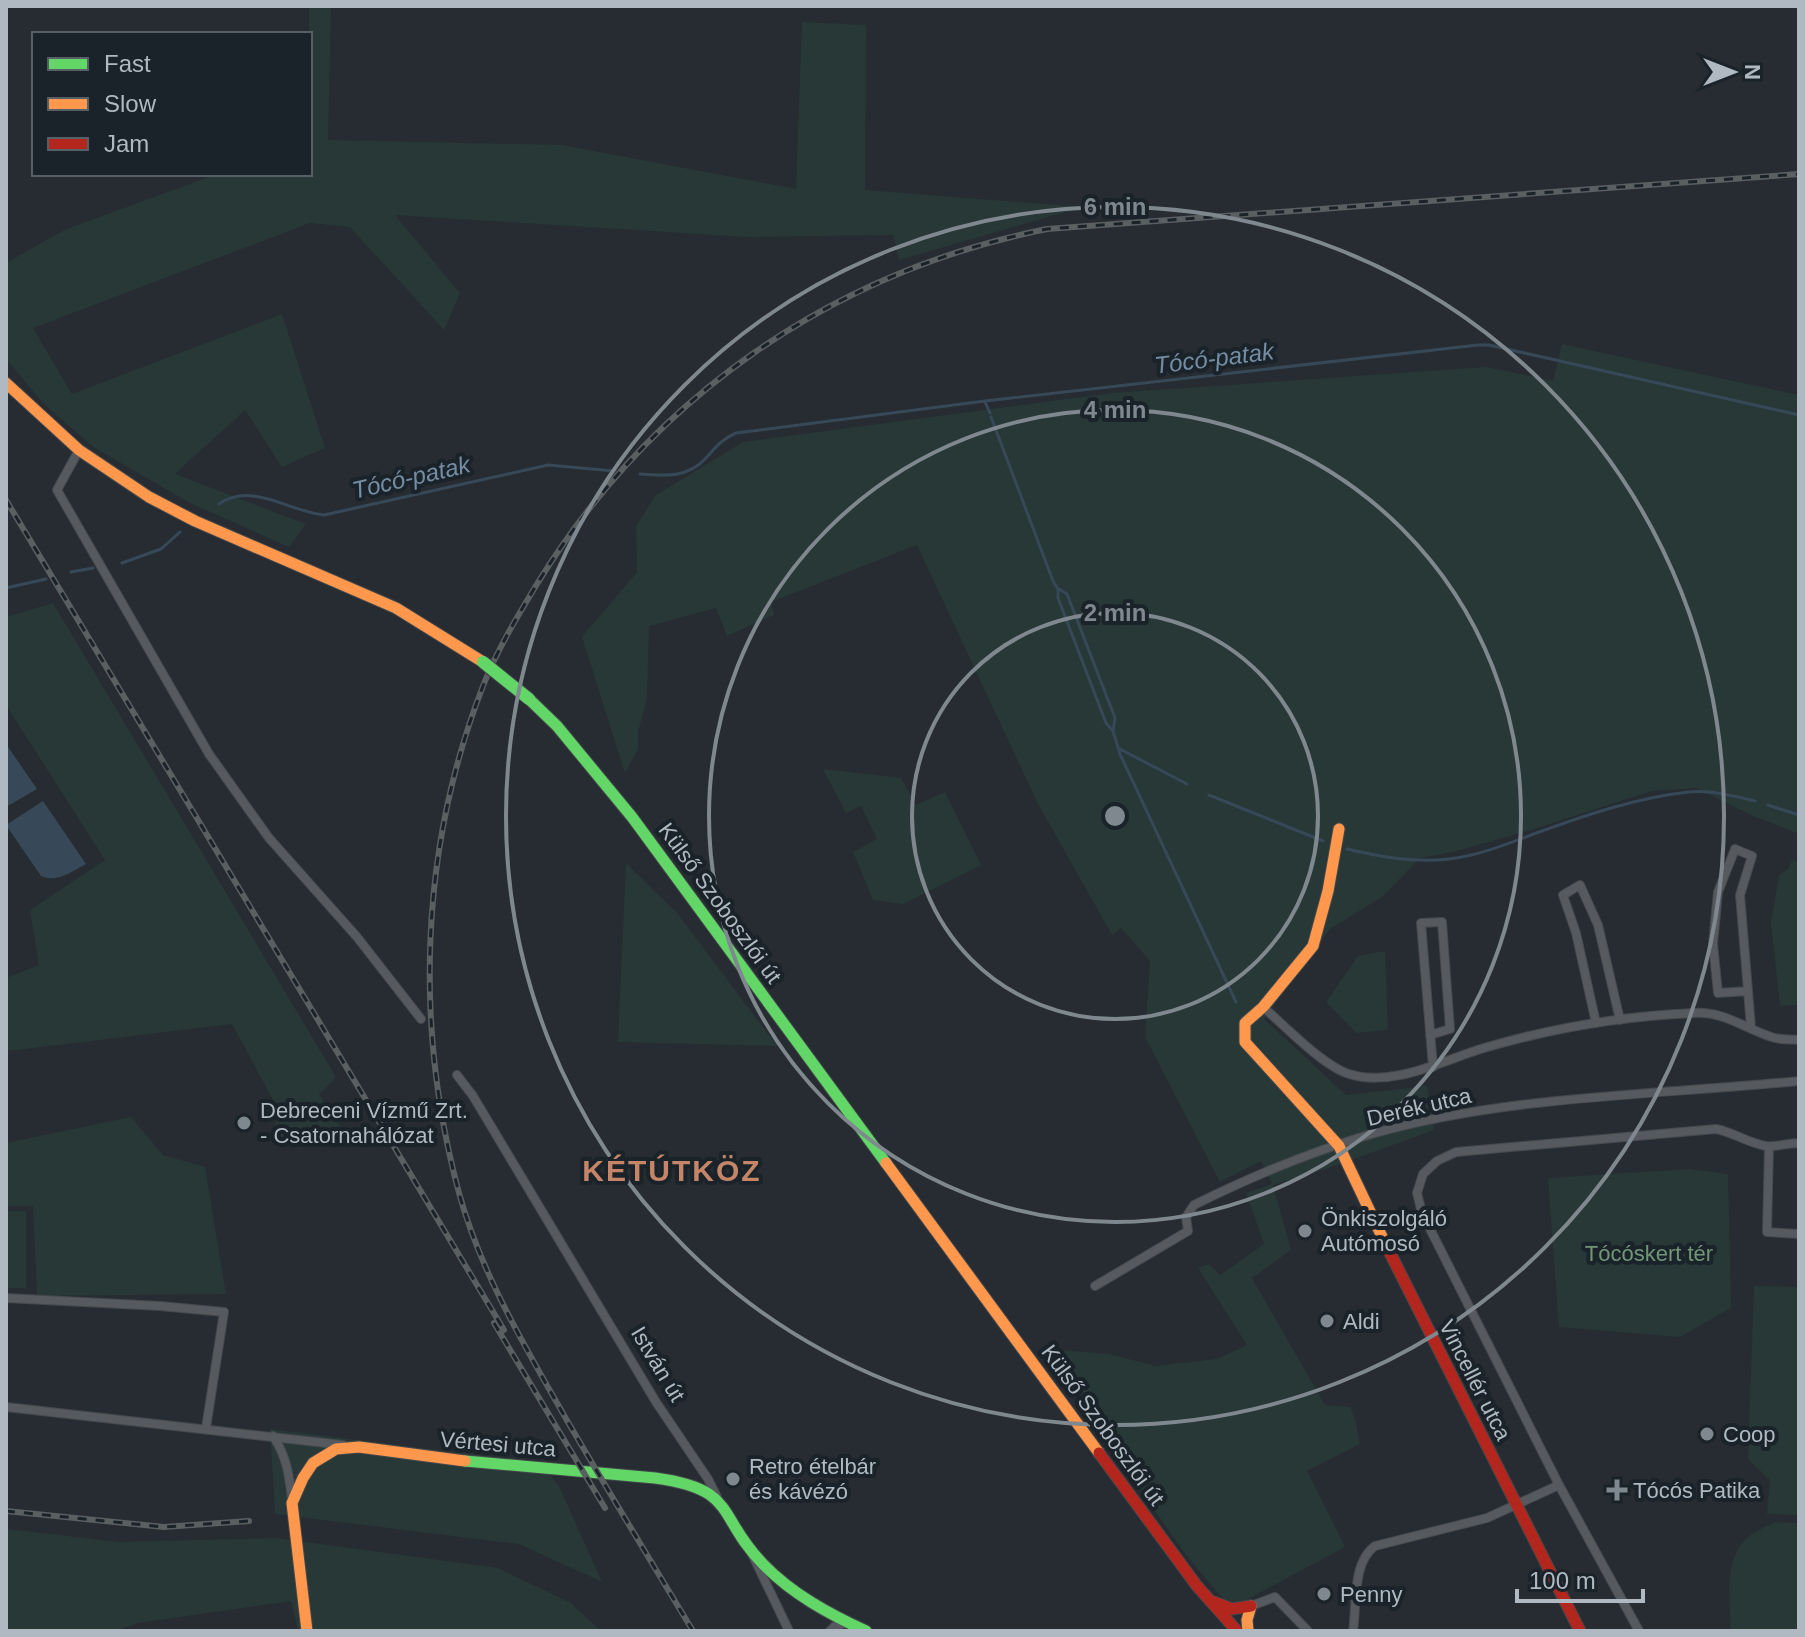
<svg xmlns="http://www.w3.org/2000/svg" width="1805" height="1637" viewBox="0 0 1805 1637" font-family="Arial,sans-serif">
<style>
.green{fill:#273837}
.water{fill:#374958}
.lines{fill:none;stroke-linecap:round;stroke-linejoin:round}
.stream{stroke:#374958;stroke-width:3}
.street-casing{stroke:#44484c;stroke-width:10}
.fast-casing{stroke:#44484c;stroke-width:13}
.slow-casing{stroke:#44484c;stroke-width:13}
.jam-casing{stroke:#44484c;stroke-width:13}
.street{stroke:#565a5f;stroke-width:8}
.fast{stroke:#63d668;stroke-width:11}
.slow{stroke:#ff974d;stroke-width:11}
.jam{stroke:#b3261e;stroke-width:11}
.rail-casing{stroke:#5a5f62;stroke-width:6}
.rail{stroke:#1b232a;stroke-width:3;stroke-dasharray:9;stroke-linecap:butt}
.fast-bridge-casing{stroke:#44494e;stroke-width:14;stroke-linecap:butt}
.fast-bridge{stroke:#63d668;stroke-width:12}
.ring{fill:none;stroke:#80888f;stroke-width:4}
.poi-dot{fill:#80888f;stroke:#1b232a;stroke-width:3}
.labels{text-anchor:middle;dominant-baseline:central;stroke-width:8;stroke-linejoin:round;paint-order:stroke}
.street-label{font-size:22px;fill:#b0b9c2;stroke:#1b232a}
.poi-label{font-size:22px;fill:#b0b9c2;stroke:#1b232a;text-anchor:start}
.park-label{font-size:22px;fill:#719676;stroke:#1b232a}
.water-label{font-size:24px;font-style:italic;fill:#748da2;stroke:#1b232a}
.district-label{font-size:30px;font-weight:bold;letter-spacing:2px;fill:#c68567;stroke:#1b232a}
.centre{fill:#80888f;stroke:#1b232a;stroke-width:4}
.ring-label{font-size:24px;text-anchor:middle;font-weight:bold;fill:#80888f;stroke:#1b232a;stroke-width:8;stroke-linejoin:round;paint-order:stroke}
</style>
<rect width="100%" height="100%" fill="#262c31"/>
<path class="green" d="M309,6h22l-3,134 234,5 234,44 6,-167 64,3 -1,165 218,17 -184,53 -6,-25 -146,2 -352,-22 65,78 -16,37 -94,-103 -40,-4 -277,105 39,66 210,-80 43,134 -43,19 -37,-57 -70,64 131,50 -17,23 -99,-44 -97,-56 -50,-44 -37,-44v-96l58,-33 153,-56h93z
M1562,344l237,51v439l-50,-20 -53,-26 -44,3 -121,39 -78,22 -33,6 -38,39 -52,32 -66,90 82,76 81,-9 7,44 -96,35 -65,20 18,65 -39,28 73,127 25,2 6,15 4,22 -53,27 38,76 -106,57 -16,-5 -37,-44 -67,-95 -60,-110 51,4 45,12 62,-7 30,-14 -49,-77 11,-4 11,11 44,-31 -18,-51 26,-9 -11,-23 -41,21 -75,-145 5,-76 -29,-33 -9,7 -74,-131 -121,-259 -146,57 3,13 -47,21 -11,-28 -67,18 -2,73 -9,33v17l-13,24 -43,-136 55,-65 -1,-46 20,-31 87,-53 369,-49 374,-26 67,14z
M53,603l283,474 -17,17 27,41 -39,5 -34,-3 5,-28 -46,-85 -224,27 -2,-11v-62l33,-13 -9,-55 75,-50 -99,-155v-88z
M823,769l78,9 15,27 29,-13 36,73 -78,39 -30,-4 -20,-48 24,-13 -16,-33 -15,7z
M1792,860l7,2v143l-19,1 -9,-83 8,-48 9,-6z
M626,863l52,51 99,132 -159,-4z
M1385,951l3,79 -32,3 -30,-31 32,-46z
M131,1117l32,38 42,12 21,127 -189,2 -4,-90h-27v-63z
M1689,1169l39,5 3,134 -51,29 -121,-10 -11,-149z
M6,1211h20v77h-20z
M1754,1286l45,1v228l-32,-1 3,-34 -22,-21z
M270,1429l271,34 18,23 43,96 -83,-38 -244,-30z
M1775,1522l24,1v108h-68c-1,-27 -8,-73 16,-93 7,-7 19,-11 28,-16z
M6,1529l113,13 157,-4 222,30 73,35 30,28h-303l-7,-30 -154,22 -20,8h-111z"/>
<path class="water" d="M6,744l31,45 -31,18z
M43,801l43,63c-15,8 -29,19 -45,12l-35,-51z"/>
<g class="lines">
<path class="stream" d="M985,402l5,11
M991,417l62,164 5,8v9l48,125 7,8 7,23 116,248
M640,474c25,2 48,4 66,-16 10,-11 16,-19 30,-25l249,-32 493,-56h11l310,70
M219,504c33,-23 71,8 105,11l224,-50 66,6
M122,563l39,-14 19,-17
M71,572l22,-4
M6,588l40,-9
M1059,589l8,5 48,124 -2,13
M1118,748l69,36
M1209,795l114,46
M1768,805l31,10
M1347,849c34,8 67,14 102,10 33,-4 63,-17 93,-28 47,-17 98,-34 147,-39 22,-2 46,4 66,9"/>
<g class="street-casing">
<path id="street" d="M79,450l-22,40 152,264 60,84 88,99 64,82
M1748,991l-30,2 -5,-49 5,-52 17,-43 17,7 -12,39 11,132
M1263,1007c22,19 60,59 86,67 44,14 94,-14 135,-26 68,-20 140,-32 210,-35 32,-2 52,17 81,25 7,2 16,1 24,2
M1596,1023l-20,-90 -13,-38 17,-10 18,40 22,95
M1430,1035l20,-6 -8,-107 -21,1 12,144
M457,1075l16,21 183,306 52,77 9,18
M1769,1147l-2,85 32,2
M1095,1286l93,-55 -2,-14 8,-12c58,-29 119,-54 181,-72 136,-38 284,-38 424,-52
M6,1298l154,8 64,6 -18,116
M6,1407l337,38
M273,1436c14,21 16,39 19,63
M753,1556l36,75
M1251,1606l24,-9 33,34
M830,1631l5,-5 12,-3
M1353,1631c4,-26 -1,-69 22,-85l112,-28 72,-33
M1639,1631l-80,-146 -137,-272 -5,-20 6,-19 14,-13 19,-9 260,-23c17,3 32,14 50,17 10,1 22,-3 33,-3"/>
</g>
<g class="fast-casing">
<path id="fast" d="M529,699l28,27 75,91 254,346
M465,1461l190,17c83,11 61,38 108,86 29,30 66,50 103,67"/>
</g>
<g class="slow-casing">
<path id="slow" d="M6,383l73,67 70,47 46,24 201,87 87,54
M1339,829l-11,62 -15,55 -50,61 -18,16v19l94,104 46,97
M886,1163l213,290
M307,1631l-15,-128 11,-25 10,-15 23,-14 23,-2 106,14
M1248,1631l-1,-11 4,-14"/>
</g>
<g class="jam-casing">
<path id="jam" d="M1385,1243l195,388
M1099,1453l98,133 40,45
M1214,1602l18,7 19,-3"/>
</g>
<use href="#street" class="street"/>
<use href="#fast" class="fast"/>
<use href="#slow" class="slow"/>
<use href="#jam" class="jam"/>
<g class="rail-casing">
<path id="rail" d="M6,500l498,830
M494,1323l111,185
M6,1511l158,16 85,-6
M693,1631c-43,-71 -86,-142 -128,-214 -41,-72 -84,-144 -106,-224 -45,-167 -39,-345 24,-507 14,-36 34,-69 54,-102 115,-187 295,-312 510,-355l752,-55"/>
</g>
<use href="#rail" class="rail"/>
<g class="fast-bridge-casing">
<path id="fast-bridge" d="M483,662l46,37"/>
</g>
<use href="#fast-bridge" class="fast-bridge"/>
</g>
<g class="ring">
<circle cx="1115" cy="816" r="203"/>
<circle cx="1115" cy="816" r="406"/>
<circle cx="1115" cy="816" r="609"/>
</g>
<g class="poi-dot">
<circle cx="244" cy="1123" r="8"/>
<circle cx="1305" cy="1231" r="8"/>
<circle cx="1327" cy="1321" r="8"/>
<circle cx="1707" cy="1434" r="8"/>
<circle cx="733" cy="1479" r="8"/>
<path d="M1613 1478h8v8h8v8h-8v8h-8v-8h-8v-8h8z"/>
<circle cx="1324" cy="1594" r="8"/>
</g>
<g class="labels">
<g class="street-label">
<text transform="translate(720 903) rotate(54)">Külső Szoboszlói út</text>
<text transform="translate(1419 1107) rotate(-13)">Derék utca</text>
<text transform="translate(658 1364) rotate(59)">István út</text>
<text transform="translate(1475 1380) rotate(63)">Vincellér utca</text>
<text transform="translate(1103 1425) rotate(54)">Külső Szoboszlói út</text>
<text transform="translate(498 1444) rotate(5)">Vértesi utca</text>
</g>
<g class="poi-label">
<text x="260" y="1110">Debreceni Vízmű Zrt.<tspan x="260" dy="25">- Csatornahálózat</tspan></text>
<text x="1321" y="1218">Önkiszolgáló<tspan x="1321" dy="25">Autómosó</tspan></text>
<text x="1343" y="1321">Aldi</text>
<text x="1723" y="1434">Coop</text>
<text x="749" y="1466">Retro ételbár<tspan x="749" dy="25">és kávézó</tspan></text>
<text x="1633" y="1490">Tócós Patika</text>
<text x="1340" y="1594">Penny</text>
</g>
<g class="park-label">
<text x="1649" y="1253">Tócóskert tér</text>
</g>
<g class="water-label">
<text transform="translate(1214 358) rotate(-7)">Tócó-patak</text>
<text transform="translate(411 477) rotate(-13)">Tócó-patak</text>
</g>
<g class="district-label">
<text x="672" y="1170">KÉTÚTKÖZ</text>
</g>
</g>
<circle cx="1115" cy="816" r="12" class="centre"/>
<g class="ring-label">
<text x="1115" y="215">6 min</text>
<text x="1115" y="418">4 min</text>
<text x="1115" y="621">2 min</text>
</g>
<rect width="1805" height="1637" fill="none" stroke="#b0b9c2" stroke-width="16"/>
<rect x="32" y="32" width="280" height="144" fill="#1b232a" stroke="#575f67" stroke-width="2"/>
<rect x="48" y="58" width="40" height="12" fill="#63d668" stroke="#575f67" stroke-width="2"/>
<text x="104" y="72" font-size="24" fill="#b0b9c2">Fast</text>
<rect x="48" y="98" width="40" height="12" fill="#ff974d" stroke="#575f67" stroke-width="2"/>
<text x="104" y="112" font-size="24" fill="#b0b9c2">Slow</text>
<rect x="48" y="138" width="40" height="12" fill="#b3261e" stroke="#575f67" stroke-width="2"/>
<text x="104" y="152" font-size="24" fill="#b0b9c2">Jam</text>
<g transform="translate(1733 72) rotate(90)" stroke="#1b232a" stroke-width="6" paint-order="stroke">
<path d="M0-6L14 30L0 20L-14 30Z" fill="#b0b9c2"/>
<text y="-12" font-size="22" font-weight="bold" text-anchor="middle" fill="#b0b9c2">N</text>
</g>
<path d="M1517 1589v12h126v-12" fill="none" stroke="#b0b9c2" stroke-width="4"/>
<text x="1529" y="1589" font-size="24" fill="#b0b9c2" stroke="#1b232a" stroke-width="6" paint-order="stroke">100 m</text>
</svg>
